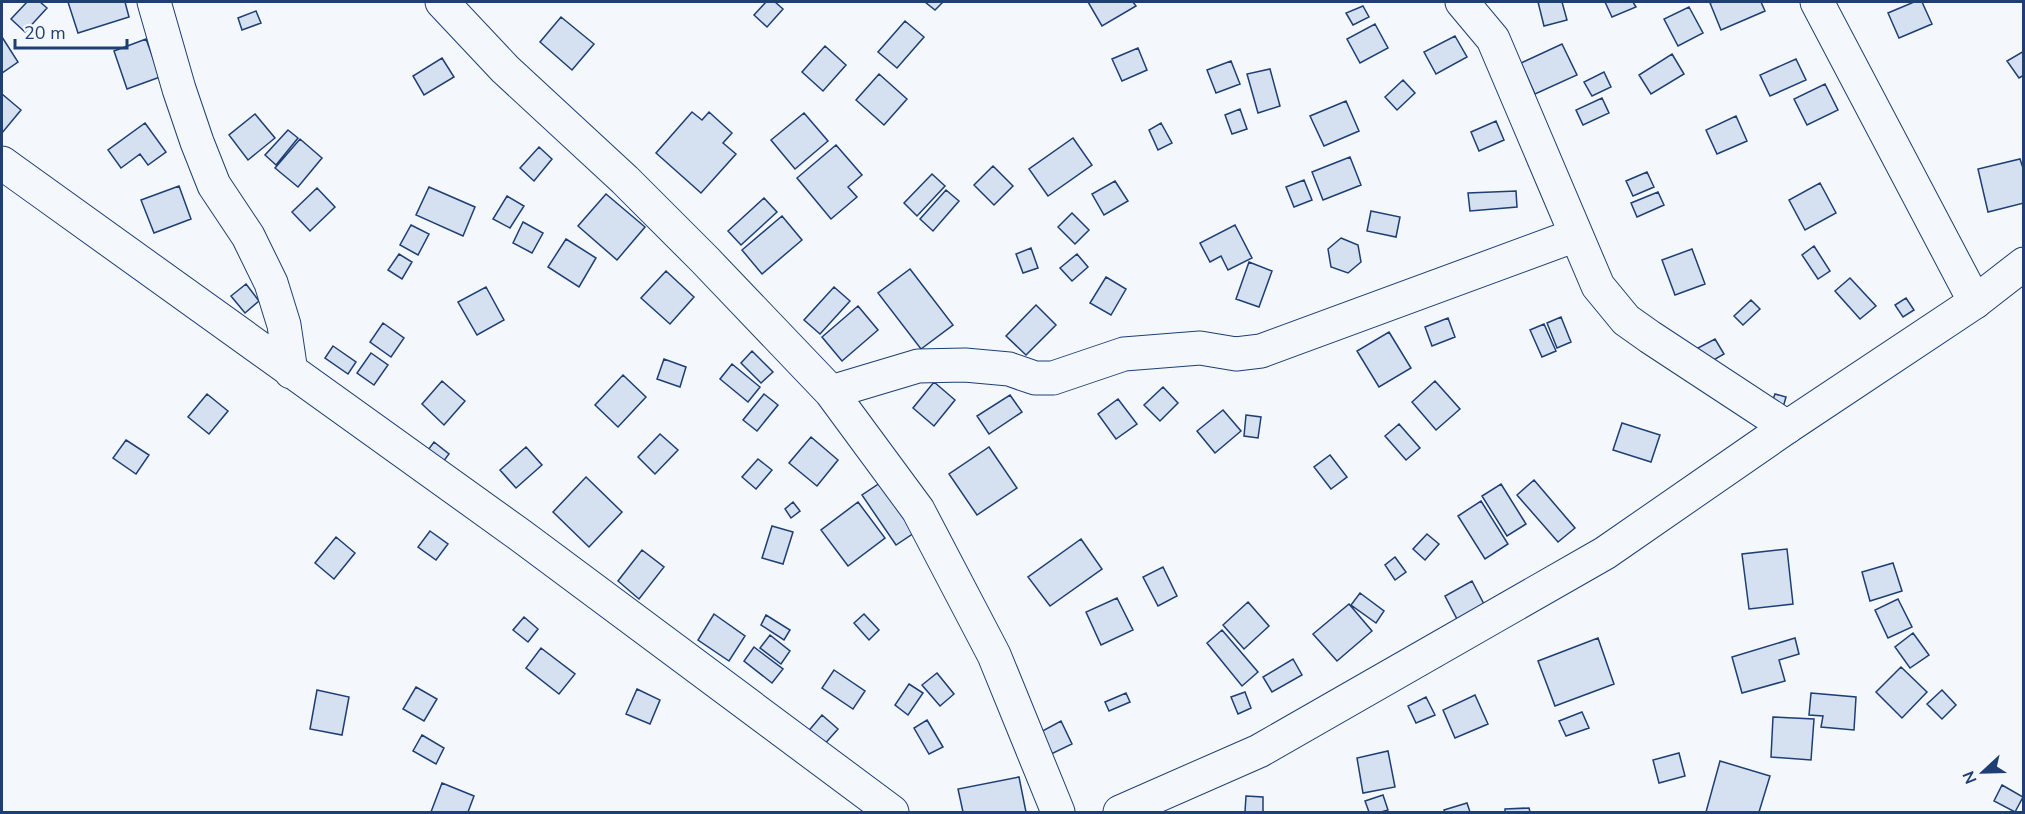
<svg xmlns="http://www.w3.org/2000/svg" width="2025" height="814" viewBox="0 0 2025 814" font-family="'Nunito Sans',sans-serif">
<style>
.building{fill:#d5e0f0;stroke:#1d3f73;stroke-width:1.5}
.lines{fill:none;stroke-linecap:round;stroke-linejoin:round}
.street-casing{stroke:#1d3f73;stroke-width:35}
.secondary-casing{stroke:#1d3f73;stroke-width:35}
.street{stroke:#f4f7fb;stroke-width:33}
.secondary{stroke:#f4f7fb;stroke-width:33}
</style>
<rect width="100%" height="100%" fill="#f4f7fb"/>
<path class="building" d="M27,2h13l7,6 -22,24 -14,-13z
M68,2h57l4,15 -51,16z
M766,2h9l8,7 -16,18 -13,-12z
M925,2h18l-8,8z
M1088,2h45l3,4 -34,20z
M1538,2h24l5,18 -23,6z
M1605,2h28l3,5 -24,10z
M1713,2h48l4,9 -44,19 -11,-27z
M1914,2h8l10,22 -33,14 -11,-25z
M1363,6l6,11 -16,8 -7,-12z
M1689,7l14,26 -25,13 -14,-27z
M256,11l5,12 -19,7 -4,-12z
M561,17l33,27 -22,26 -32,-28z
M905,21l19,16 -27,31 -19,-16z
M1375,24l13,24 -28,15 -13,-24z
M1455,36l12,21 -31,17 -12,-22z
M2,37l16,25 -16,11z
M146,39l14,38 -33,12 -13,-38z
M1562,44l15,31 -42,19 -14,-31z
M825,46l21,19 -23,26 -21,-19z
M1138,48l9,22 -25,11 -10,-22z
M2024,51v24l-5,3 -12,-17z
M1672,54l12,20 -33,20 -12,-19z
M442,58l12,19 -30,18 -11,-19z
M1796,59l10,21 -36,16 -10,-21z
M1231,61l9,23 -24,9 -9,-23z
M1270,69l10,37 -22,7 -11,-39z
M1604,72l7,15 -19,9 -8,-14z
M879,74l28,25 -23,26 -28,-25z
M1403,80l12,13 -18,17 -12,-13z
M1825,84l13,26 -31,15 -13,-26z
M2,94l19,16 -19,23z
M1602,98l7,15 -26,12 -7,-15z
M1346,101l13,30 -35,15 -14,-30z
M1240,109l7,20 -15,5 -7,-19z
M692,112l10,8 7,-8 23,21 -9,10 13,11 -35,39 -45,-40z
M804,113l24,28 -33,28 -24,-29z
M255,114l20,24 -27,22 -19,-25z
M1736,116l11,25 -30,13 -11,-24z
M1496,121l8,19 -25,11 -8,-19z
M145,123l21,29 -18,13 -8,-11 -19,14 -13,-18z
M1161,123l11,20 -14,7 -9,-20z
M288,130l10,8 -22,27 -11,-10z
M1073,138l19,27 -44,31 -19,-27z
M300,139l22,19 -24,29 -23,-19z
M836,145l26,30 -14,12 9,10 -26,22 -34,-41z
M539,147l13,12 -18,22 -14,-13z
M1350,157l11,28 -38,15 -11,-28z
M2020,159l4,12v32l-36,9 -10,-43z
M993,166l20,20 -19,19 -20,-20z
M1647,172l7,15 -21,9 -7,-15z
M932,174l13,12 -28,30 -13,-13z
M1304,180l8,20 -18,7 -8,-20z
M1115,181l13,20 -24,14 -12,-21z
M1820,183l16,30 -31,17 -16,-30z
M179,186l12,33 -37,14 -13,-33z
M429,187l46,20 -12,29 -47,-21z
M317,188l18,19 -25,24 -18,-19z
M946,190l13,11 -26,30 -13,-12z
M1516,191l1,16 -47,4 -2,-18z
M1658,192l6,13 -27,12 -6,-14z
M606,194l39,33 -28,33 -39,-34z
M507,196l17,10 -14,22 -17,-9z
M764,198l13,14 -36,33 -13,-14z
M1371,211l29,6 -4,20 -29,-6z
M1072,213l17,17 -14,14 -17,-17z
M782,216l20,24 -40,34 -20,-24z
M523,222l20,11 -11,20 -19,-10z
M411,225l18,9 -11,21 -18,-10z
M1235,225l17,33 -24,12 -7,-14 -11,6 -10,-19z
M1341,238l17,7 3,17 -13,11 -17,-6 -3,-18z
M566,239l30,19 -17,29 -31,-20z
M1814,246l16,25 -12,8 -16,-24z
M1031,248l7,20 -15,5 -7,-19z
M1692,249l13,35 -30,11 -13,-35z
M399,254l13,8 -10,17 -14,-9z
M1077,254l11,13 -16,14 -12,-13z
M1249,262l23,9 -13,36 -23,-8z
M910,269l43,56 -32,24 -43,-56z
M666,271l28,26 -24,27 -29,-26z
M1106,277l20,12 -15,26 -21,-12z
M1850,278l26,28 -16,13 -25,-28z
M246,284l13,17 -14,12 -14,-17z
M486,287l18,33 -27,15 -19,-33z
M834,287l16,14 -30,33 -16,-14z
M1906,298l8,12 -11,7 -8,-12z
M1751,300l9,9 -17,16 -9,-9z
M1036,305l20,20 -30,30 -20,-19z
M858,306l20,24 -36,31 -20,-24z
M1561,317l10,25 -14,6 -10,-25z
M1448,318l7,19 -23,9 -7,-19z
M383,323l21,15 -13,19 -21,-15z
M1544,324l12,27 -14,6 -12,-27z
M1389,332l22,36 -32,19 -22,-36z
M1715,339l9,15 -19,11 -9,-16z
M333,346l23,16 -8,12 -23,-16z
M752,351l21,21 -12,11 -20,-20z
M371,353l17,12 -14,20 -17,-12z
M664,359l22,8 -6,20 -23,-8z
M732,364l28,23 -12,15 -28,-23z
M623,375l23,22 -28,30 -23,-22z
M442,381l23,20 -21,24 -22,-21z
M1435,381l25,28 -24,21 -24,-28z
M934,382l21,18 -21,26 -21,-18z
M1163,387l15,16 -18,18 -16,-16z
M207,394l21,17 -19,23 -21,-17z
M764,394l14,11 -21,26 -14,-11z
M1775,394l11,3 -4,14 -12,-3z
M1010,395l12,17 -33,22 -12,-18z
M1118,399l19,25 -21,15 -18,-25z
M1223,410l18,21 -26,22 -18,-22z
M1246,415l15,2 -3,21 -14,-2z
M1622,423l38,12 -9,27 -38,-12z
M1399,424l21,24 -14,12 -21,-24z
M660,434l18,16 -23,24 -17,-17z
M811,437l27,23 -21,26 -28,-23z
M126,440l23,15 -13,19 -23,-16z
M434,442l15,12 -9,12 -15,-12z
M526,447l16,18 -26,23 -16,-18z
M989,447l28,41 -40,27 -28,-41z
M1330,455l17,22 -16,12 -17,-22z
M758,459l14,11 -16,19 -14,-12z
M586,477l36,35 -33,35 -36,-35z
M1534,480l41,48 -17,14 -41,-47z
M883,481l34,50 -21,14 -34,-50z
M1501,484l25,40 -19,12 -25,-40z
M1481,501l27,43 -23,15 -27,-43z
M793,502l7,9 -9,7 -6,-9z
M858,502l27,36 -37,28 -27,-36z
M772,526l21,6 -10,32 -21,-6z
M430,531l18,13 -12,16 -18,-13z
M1427,534l12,10 -14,16 -12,-11z
M336,537l19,16 -21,26 -19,-16z
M1081,539l21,30 -52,37 -22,-29z
M1787,549l6,55 -44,5 -7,-55z
M642,550l22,17 -25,32 -21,-18z
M1395,557l11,15 -11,8 -10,-15z
M1893,563l9,28 -32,10 -8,-29z
M1163,567l14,29 -19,10 -15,-29z
M1472,581l13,25 -27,15 -13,-25z
M1360,593l24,18 -8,12 -25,-18z
M1117,598l16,32 -32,15 -15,-33z
M1898,599l14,28 -24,11 -13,-28z
M1248,602l21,24 -25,23 -21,-24z
M1349,604l23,27 -35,30 -24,-27z
M714,614l31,22 -16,25 -31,-21z
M864,614l15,16 -10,10 -15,-17z
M766,615l24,15 -6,10 -23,-15z
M524,617l14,12 -10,13 -15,-12z
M1222,630l36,42 -16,14 -35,-43z
M1913,633l16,22 -19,13 -15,-21z
M770,635l20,16 -9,13 -21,-16z
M1598,638l16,46 -59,22 -17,-45z
M1795,638l4,16 -20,6 6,21 -43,12 -10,-36z
M754,647l29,22 -11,14 -28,-22z
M541,648l34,26 -16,20 -33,-26z
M1293,659l9,16 -30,17 -9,-15z
M1901,667l26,25 -25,26 -26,-26z
M834,670l31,21 -12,18 -31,-21z
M937,673l17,21 -14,12 -18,-21z
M909,684l14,9 -15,22 -13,-10z
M416,687l21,12 -13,22 -21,-12z
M637,689l23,11 -10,24 -24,-10z
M317,690l32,7 -7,38 -32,-6z
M1942,690l14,15 -14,14 -15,-15z
M1245,692l6,16 -13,6 -7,-17z
M1126,693l4,9 -21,9 -4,-9z
M1811,693l45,4 -2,33 -33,-3 2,-11 -14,-1z
M1475,695l13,29 -33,14 -12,-28z
M1426,697l9,18 -19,8 -8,-17z
M1582,712l7,16 -23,8 -7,-15z
M822,715l16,14 -16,18 -16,-13z
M1773,717l41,2 -3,41 -40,-3z
M927,720l16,27 -14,7 -15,-26z
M1061,721l11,23 -27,13 -10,-22z
M422,735l22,13 -8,16 -23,-13z
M1388,751l7,36 -32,6 -6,-35z
M1679,753l6,23 -26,7 -6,-23z
M1720,761l50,15 -11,36h-53z
M1019,777l7,35h-63l-5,-23z
M442,783l32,13 -6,16h-37z
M2002,785l21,12 -8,15 -21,-11z
M1383,795l5,15 -7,2h-12l-4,-11z
M1246,796l17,1v15h-18z
M1467,803l3,9h-25l-1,-2z
M1529,808l1,4h-25v-3z"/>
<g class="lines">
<g class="street-casing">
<path id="street" d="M154,2l25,87 18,53 17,43 34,51 23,47 13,42 7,47
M442,2l63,67 120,111 79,79 127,133 87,118 76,145 64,157
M1462,2l31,37 105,247 28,34 24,17 137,90
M1817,2l158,300
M2,163l518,372 372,277
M831,392l87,-26 47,-1 44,4 26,9h18l71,-24 76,-6 36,6 25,-3 315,-116"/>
</g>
<g class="secondary-casing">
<path id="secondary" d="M1120,812l139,-61 346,-198 182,-126 188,-125 49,-38"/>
</g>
<use href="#street" class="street"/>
<use href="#secondary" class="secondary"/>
</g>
<rect width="2025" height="814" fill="none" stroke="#1d3f73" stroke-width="6"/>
<g transform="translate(1983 772) rotate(248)" stroke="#f4f7fb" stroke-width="4.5" paint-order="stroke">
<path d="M0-4.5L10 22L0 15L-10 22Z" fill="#1d3f73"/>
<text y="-9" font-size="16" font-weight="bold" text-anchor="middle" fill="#1d3f73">N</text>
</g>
<path d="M15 39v9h112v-9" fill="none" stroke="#1d3f73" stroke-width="3"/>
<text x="24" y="39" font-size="18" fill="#1d3f73" stroke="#f4f7fb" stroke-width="4.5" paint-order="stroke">20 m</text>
</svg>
